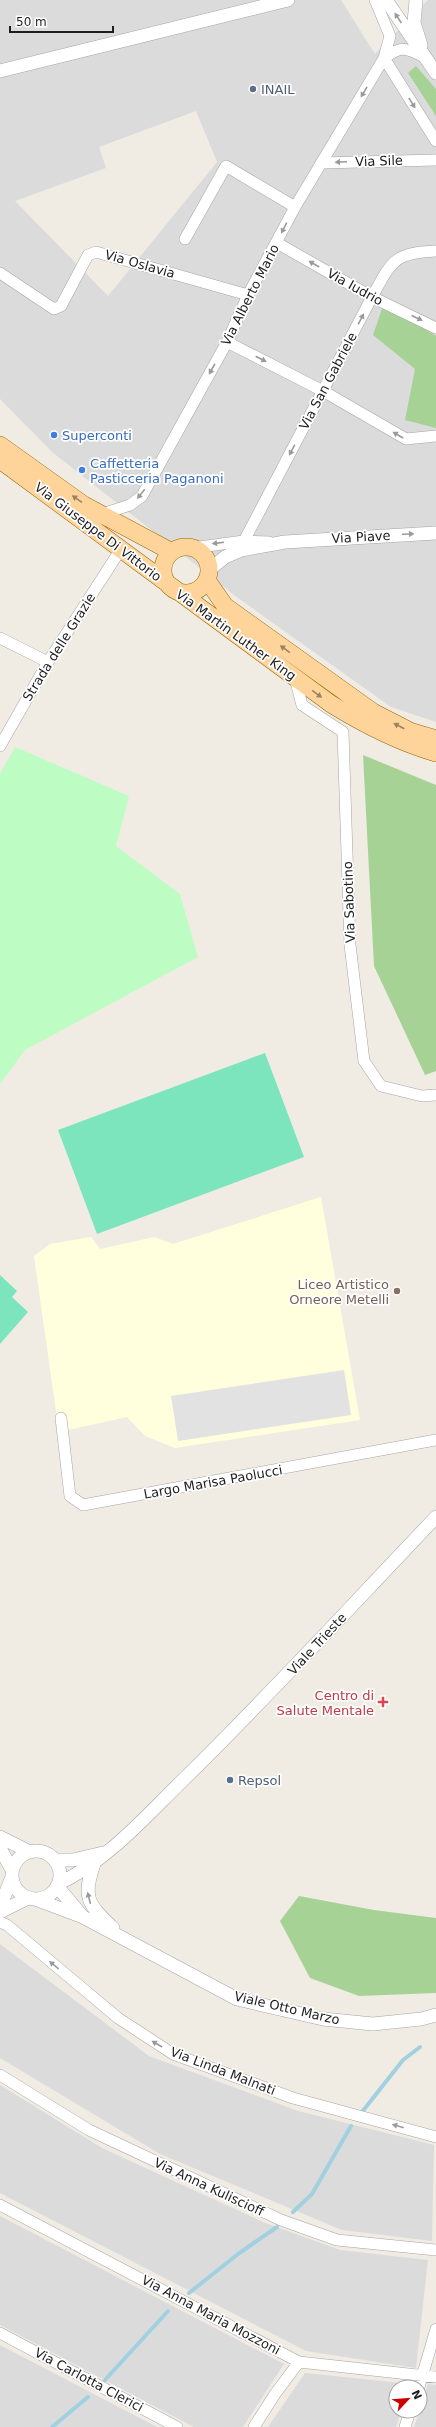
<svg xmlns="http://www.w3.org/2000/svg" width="436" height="2427" viewBox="0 0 436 2427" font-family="'DejaVu Sans',sans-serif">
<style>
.residential{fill:#dcdbdb;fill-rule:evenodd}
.education{fill:#ffffde}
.forest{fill:#a7d295}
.park{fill:#bdfdc3}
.pitch{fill:#7ce5bd}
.parking{fill:#e2e2e2}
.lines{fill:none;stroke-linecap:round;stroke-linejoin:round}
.stream{stroke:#a1d1e1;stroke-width:4}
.minor-casing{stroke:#a5a5a5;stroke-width:12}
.tertiary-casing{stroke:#a5a5a5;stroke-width:14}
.primary-casing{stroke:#996800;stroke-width:18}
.minor{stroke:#fff;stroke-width:11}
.tertiary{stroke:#fff;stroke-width:13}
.primary{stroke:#ffd49a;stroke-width:17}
.oneway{fill:#9a9a9a}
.oneway2{fill:#9a8262}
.service-dot{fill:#5c6f8a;stroke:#fff;stroke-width:1.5}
.shop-dot{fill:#3f7fe0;stroke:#fff;stroke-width:1.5}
.education-dot{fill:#8d6e63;stroke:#fff;stroke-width:1.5}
.health-dot{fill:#e0444e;stroke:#fff;stroke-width:1.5}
.labels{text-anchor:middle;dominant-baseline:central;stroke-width:3.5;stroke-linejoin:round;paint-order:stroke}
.service-label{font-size:13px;fill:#4e5e75;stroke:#fff;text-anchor:start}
.street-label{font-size:13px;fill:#1e1e1e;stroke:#fff}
.shop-label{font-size:13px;fill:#366cbe;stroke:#fff;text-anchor:start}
.education-label{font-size:13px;fill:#785e54;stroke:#fff;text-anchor:end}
.health-label{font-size:13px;fill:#be3a42;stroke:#fff;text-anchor:end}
</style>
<rect width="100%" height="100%" fill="#f0ece4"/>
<path class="residential" d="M0,0h341l34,54 53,-54h8v722l-45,-15 -153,-109 -186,-146 -52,-53zM196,111l21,51 -109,134 -93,-95 91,-33 -7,-21z
M0,1944l149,112 149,55 136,34 -2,96 -90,-11 -182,-76 -160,-96z
M0,2085l102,63 161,74 77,28 88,10 -12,108 -110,-17 -306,-158z
M0,2216l284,148 -41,63h-49l-194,-102z
M0,2345l157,82h-157z
M305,2373l106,11 -2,3h-13v24h5l-5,16h-128z
M428,2384l8,1v42h-22z"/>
<path class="education" d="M321,1197l39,223 -185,28 -30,-12 -18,-19 -68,15 -25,-176 16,-12 41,-7 9,12 54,-12 19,7z"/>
<path class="forest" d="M416,66l20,23v27l-28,-43z
M384,303l52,33v92l-31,-8 10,-51 -42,-34z
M363,755l73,30v286l-11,4 -51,-109z
M299,1896l75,14 62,8v75l-77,3 -49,-18 -30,-57z"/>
<path class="park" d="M15,747l114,49 -13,50 64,48 18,63 -173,93 -25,34v-310z"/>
<path class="pitch" d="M265,1053l39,104 -207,77 -39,-104z
M0,1275l17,16 -5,6 16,15 -28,32z"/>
<path class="parking" d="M344,1370l7,45 -173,26 -7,-45z"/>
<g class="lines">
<path class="stream" d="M362,2112l41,-52 17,-13
M293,2212l19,-18 39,-68
M189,2293l49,-39 39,-27
M105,2380l63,-69
M52,2427l36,-30"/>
<g class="minor-casing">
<path id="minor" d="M384,58l52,83
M384,58c18,-13 21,-10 41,-1
M321,163l115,-3
M185,239l41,-73 69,41
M277,243l95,54 64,31
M0,273l54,36 7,-3 27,-51 8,-3 152,43
M227,342l96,49 83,48 30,-3
M102,514l28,-9 12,-9 85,-154 21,-47 47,-88 89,-149 6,-22 -15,-36
M244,541l128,-244c20,-36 21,-44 64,-46
M192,548l52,-7 25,1
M0,638l48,24
M295,678l7,27 41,27 7,213 14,116 17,25 41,10 14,-1
M0,746l48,-84 73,-113
M61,1418l9,78 13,9 353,-65
M0,1922l7,3 111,93 55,36 120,44 143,39
M0,2075l89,55 192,90 56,20 99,10
M0,2205l299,157 137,15
M0,2333l177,94
M419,2387l17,-58
M254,2427l21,-33 24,-32
M405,2427l5,-16"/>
</g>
<g class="tertiary-casing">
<path id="tertiary" d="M386,0l50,73
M416,0l-2,23 7,22
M0,71l288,-71
M209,570l16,-13 16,-7 44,-8 151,-9
M0,1837l30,15
M0,1848l12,22
M12 1875a24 24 0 1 1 48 0a24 24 0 1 1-48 0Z
M55,1860h18l30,-7
M94,1864c-12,34 -6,40 19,64
M58,1884c50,-24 86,-66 125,-104 87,-85 169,-175 253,-263
M57,1886l25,30
M35,1899l48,18 154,82 86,20 50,5 48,-5 15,-4
M0,1907l12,-30
M0,1912l28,-14"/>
</g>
<g class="primary-casing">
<path id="primary" d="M0,445l84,60 88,47
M0,460l331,244c34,21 67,38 105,49
M163 570a23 23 0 1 1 46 0a23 23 0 1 1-46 0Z
M207,580l18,26 148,106 37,19 26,8"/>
</g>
<use href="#minor" class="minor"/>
<use href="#tertiary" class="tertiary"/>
<use href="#primary" class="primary"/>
</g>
<defs><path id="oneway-solid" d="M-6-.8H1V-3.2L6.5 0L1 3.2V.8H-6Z"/></defs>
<g class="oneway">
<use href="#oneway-solid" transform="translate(398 18) rotate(-124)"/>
<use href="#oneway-solid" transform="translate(364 92) rotate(121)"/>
<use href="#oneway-solid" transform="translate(412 103) rotate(58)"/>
<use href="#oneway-solid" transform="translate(341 162) rotate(178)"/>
<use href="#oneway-solid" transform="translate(284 228) rotate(117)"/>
<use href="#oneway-solid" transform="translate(314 264) rotate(-150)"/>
<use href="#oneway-solid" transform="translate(417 318) rotate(25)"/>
<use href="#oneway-solid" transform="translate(361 319) rotate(-62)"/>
<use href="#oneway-solid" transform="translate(261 359) rotate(27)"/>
<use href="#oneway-solid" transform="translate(212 369) rotate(119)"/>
<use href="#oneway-solid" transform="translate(398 435) rotate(-150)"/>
<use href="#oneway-solid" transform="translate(292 450) rotate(118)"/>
<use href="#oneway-solid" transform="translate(141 494) rotate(129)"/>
<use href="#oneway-solid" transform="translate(408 534) rotate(-3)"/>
<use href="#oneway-solid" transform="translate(218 543) rotate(173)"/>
<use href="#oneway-solid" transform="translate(89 1898) rotate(-104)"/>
<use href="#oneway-solid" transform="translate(54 1965) rotate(-141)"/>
<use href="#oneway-solid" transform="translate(157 2044) rotate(-150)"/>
<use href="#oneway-solid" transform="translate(398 2126) rotate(-164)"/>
</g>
<g class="oneway2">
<use href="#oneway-solid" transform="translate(77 499) rotate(-145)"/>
<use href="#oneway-solid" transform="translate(285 649) rotate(-144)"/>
<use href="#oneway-solid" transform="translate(317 694) rotate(36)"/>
<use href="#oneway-solid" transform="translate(399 726) rotate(-153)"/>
</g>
<g class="service-dot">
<circle cx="253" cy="89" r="4"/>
<circle cx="230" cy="1780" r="4"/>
</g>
<g class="shop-dot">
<circle cx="54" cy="435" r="4"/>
<circle cx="82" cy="470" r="4"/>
</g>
<circle class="education-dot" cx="397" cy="1291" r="4"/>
<path class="health-dot" d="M381 1696h4v4h4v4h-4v4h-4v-4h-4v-4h4z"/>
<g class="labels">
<g class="service-label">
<text x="261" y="89">INAIL</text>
<text x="238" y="1780">Repsol</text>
</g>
<g class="street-label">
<text transform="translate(379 161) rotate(-2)">Via Sile</text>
<text transform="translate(140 264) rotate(16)">Via Oslavia</text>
<text transform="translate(355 287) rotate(29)">Via Iudrio</text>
<text transform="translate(250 295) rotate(-63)">Via Alberto Mario</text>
<text transform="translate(328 381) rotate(-62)">Via San Gabriele</text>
<text transform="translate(98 532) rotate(37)">Via Giuseppe Di Vittorio</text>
<text transform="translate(361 537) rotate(-3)">Via Piave</text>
<text transform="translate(236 635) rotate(36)">Via Martin Luther King</text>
<text transform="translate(59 647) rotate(-58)">Strada delle Grazie</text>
<text transform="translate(349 902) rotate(-92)">Via Sabotino</text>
<text transform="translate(213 1482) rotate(-10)">Largo Marisa Paolucci</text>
<text transform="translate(317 1644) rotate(-47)">Viale Trieste</text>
<text transform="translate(287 2008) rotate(13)">Viale Otto Marzo</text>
<text transform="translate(223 2071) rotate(21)">Via Linda Malnati</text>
<text transform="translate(209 2187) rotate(25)">Via Anna Kuliscioff</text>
<text transform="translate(211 2315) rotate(28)">Via Anna Maria Mozzoni</text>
<text transform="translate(89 2380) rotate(28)">Via Carlotta Clerici</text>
</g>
<g class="shop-label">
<text x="62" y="435">Superconti</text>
<text x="90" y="463">Caffetteria<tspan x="90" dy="15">Pasticceria Paganoni</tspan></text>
</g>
<g class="education-label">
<text x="389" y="1284">Liceo Artistico<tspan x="389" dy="15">Orneore Metelli</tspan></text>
</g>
<g class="health-label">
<text x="374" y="1695">Centro di<tspan x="374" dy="15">Salute Mentale</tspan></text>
</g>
</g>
<g transform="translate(408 2399) rotate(64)"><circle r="19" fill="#ffffff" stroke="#a5a5a5"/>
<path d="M0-3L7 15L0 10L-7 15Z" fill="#cd0200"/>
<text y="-6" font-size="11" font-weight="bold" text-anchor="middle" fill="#1e1e1e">N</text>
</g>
<path d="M10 26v6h103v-6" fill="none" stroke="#1e1e1e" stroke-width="2"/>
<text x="16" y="26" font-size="12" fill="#1e1e1e" stroke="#ffffff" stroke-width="3" paint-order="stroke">50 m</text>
</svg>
